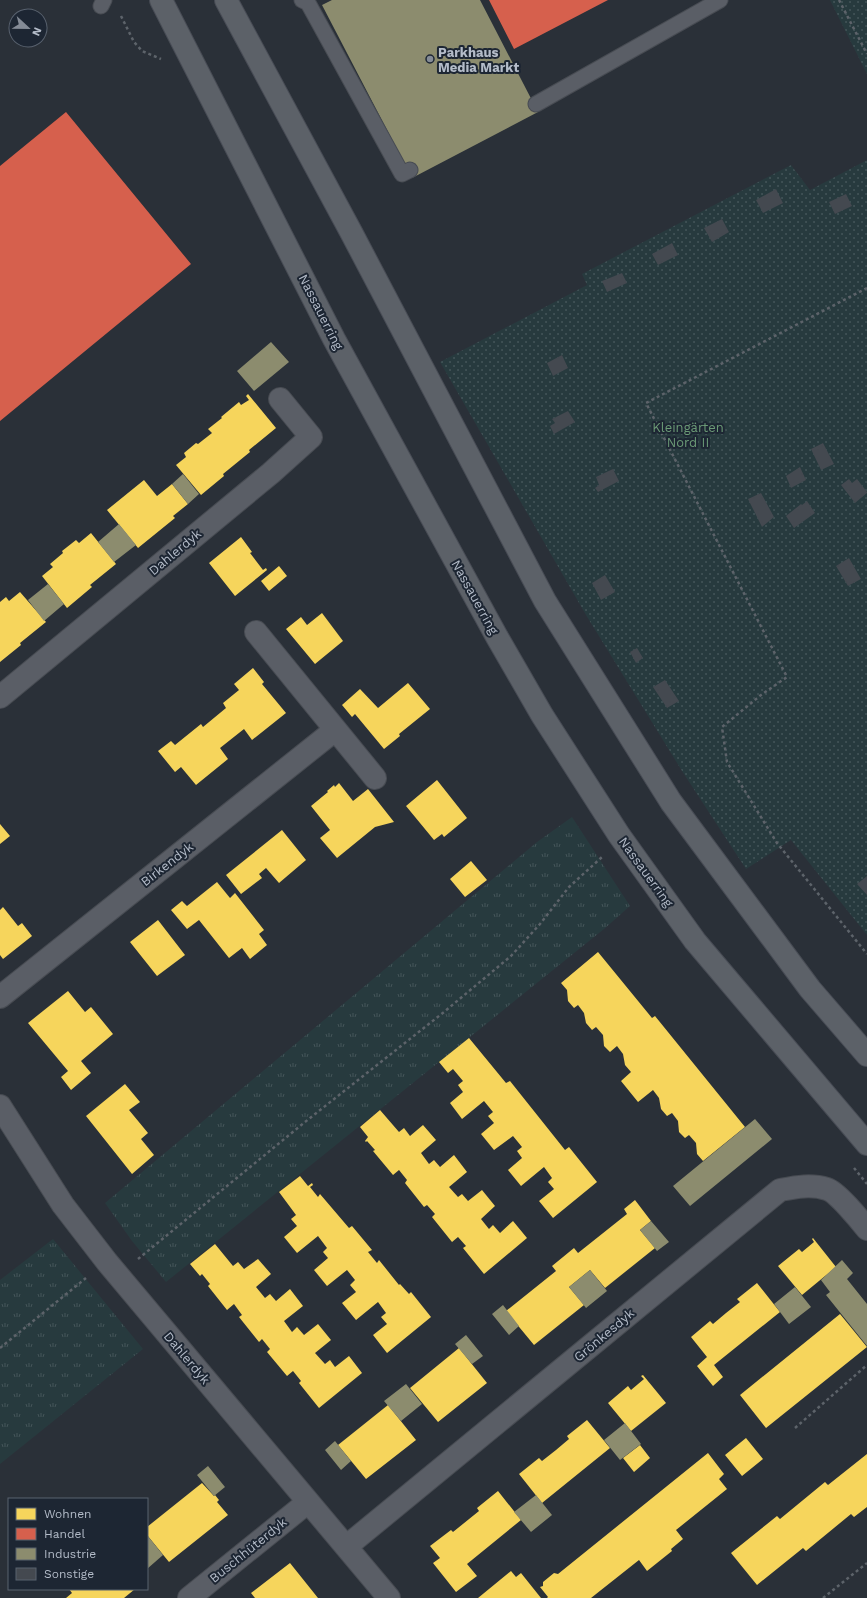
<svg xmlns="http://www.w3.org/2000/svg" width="867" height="1598" viewBox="0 0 867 1598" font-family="'Work Sans',sans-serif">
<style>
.grass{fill:url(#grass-tufts)}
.park{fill:url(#park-dots)}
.homes{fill:#f6d55c}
.shops{fill:#d6604d}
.industry{fill:#8c8c6e}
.building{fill:#444950}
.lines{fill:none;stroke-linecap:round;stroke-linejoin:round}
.service-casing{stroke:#484c53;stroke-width:17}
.minor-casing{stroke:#484c53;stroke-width:24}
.primary-casing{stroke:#484c55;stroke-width:24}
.path{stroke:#5d636a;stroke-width:2.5;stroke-dasharray:3 3;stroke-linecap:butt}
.service{stroke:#5a5e66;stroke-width:15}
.minor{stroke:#5a5e66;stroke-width:22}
.primary{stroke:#5c6168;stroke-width:22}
.poi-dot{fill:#848b96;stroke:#1d2633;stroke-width:1.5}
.labels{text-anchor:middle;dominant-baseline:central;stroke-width:4;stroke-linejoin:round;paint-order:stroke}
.poi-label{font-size:13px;font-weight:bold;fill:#b4bcc9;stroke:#1d2633;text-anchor:start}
.street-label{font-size:13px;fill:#b4bcc9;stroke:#1d2633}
.park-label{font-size:13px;fill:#6b9a76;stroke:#1d2633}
</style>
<defs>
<pattern id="grass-tufts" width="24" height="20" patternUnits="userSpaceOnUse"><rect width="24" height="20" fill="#273a3e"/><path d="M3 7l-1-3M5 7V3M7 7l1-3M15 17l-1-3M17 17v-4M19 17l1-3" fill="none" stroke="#445559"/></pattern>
<pattern id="park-dots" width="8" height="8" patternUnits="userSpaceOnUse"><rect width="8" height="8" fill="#273a3e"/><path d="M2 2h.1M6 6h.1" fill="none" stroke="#445559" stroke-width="1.8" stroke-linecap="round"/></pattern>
</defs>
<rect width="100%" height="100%" fill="#2a3038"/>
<path class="grass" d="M572,817l58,89 -26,23 -438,353 -34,-41 -27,-38 432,-361z
M53,1239l90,110 -143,115v-184z"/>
<path class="park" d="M830,0h37v74z
M867,160v775l-76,-95 -45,29 -64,-98 -96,-156 -146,-253 147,-77 -5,-11 209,-109 19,25z"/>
<path class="homes" d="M248,394l28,34 -27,22 1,2 -27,22 1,2 -23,19 -25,-30 10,-8 -2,-4 12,-10 2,1 14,-11 -4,-4 14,-11 -1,-1 18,-15 2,3 8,-5 -3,-4z
M144,480l13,16 15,-12 16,20 -15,12 2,2 -37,30 -31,-38z
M91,533l25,31 -26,21 2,2 -25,21 -25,-32 11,-9 -3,-3 13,-11 -1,-2 14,-11 3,3z
M241,537l11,15 -2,1 13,17 3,-2 1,2 -32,26 -26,-33z
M279,566l8,10 -18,15 -8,-10z
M20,592l26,30 -26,21 1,2 -21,17v-60l6,-5 3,4z
M322,613l21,28 -28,23 -29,-35 15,-12 6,8z
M253,668l11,14 -2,2 24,29 -34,27 -8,-11 -24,19 8,11 -32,26 -15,-18 -6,5 -17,-21 13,-10 4,4 26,-21 2,3 23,-19 -3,-5 16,-13 -5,-6z
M408,683l22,26 -31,25 1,2 -16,13 -29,-35 -3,3 -10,-12 18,-16 18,19z
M437,780l30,38 -23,19 -2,-3 -8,6 -28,-34z
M339,783l14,18 15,-12 26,33 -19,5 -38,31 -17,-20 10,-8 -19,-24 17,-14 -1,-1 7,-6 1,2z
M0,824l10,12 -10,8z
M282,830l24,30 -27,23 -13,-15 -7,6 3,4 -21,16 -15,-19z
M471,861l16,19 -22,17 -15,-18z
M217,882l13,16 5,-5 29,37 -5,4 8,11 -17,14 -8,-11 -13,10 -30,-38 -12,9 -16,-19 11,-9 5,5z
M3,907l15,19 4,-3 10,13 -29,23 -3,-4v-45z
M158,920l27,35 -28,21 -27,-34z
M598,952l54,66 3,-2 90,111 -42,34 -6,-7 -1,-11 -7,-8 -4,3 -6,-6 -1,-11 -6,-8 -5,3 -6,-7 -2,-11 -6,-8 -15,12 -17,-21 10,-9 -6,-7 -2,-11 -6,-8 -7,6 -6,-6 -1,-11 -7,-8 -4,3 -6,-7 -2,-10 -6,-8 -4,3 -6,-7 -1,-11 -6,-7z
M68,991l17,21 6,-5 22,27 -32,27 10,12 -20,17 -10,-13 7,-6 -40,-48z
M469,1038l37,45 4,-2 55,69 4,-3 28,35 -44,36 -14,-17 15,-12 -6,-7 4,-4 -8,-11 -23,19 -13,-16 14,-12 -5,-7 5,-4 -9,-11 -19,14 -13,-16 13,-11 -6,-7 5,-4 -9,-11 -22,18 -12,-16 13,-11 -5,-7 5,-4 -10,-12 -5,4 -9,-11z
M125,1084l15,18 -11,8 19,23 -7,6 13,16 -22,19 -46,-58z
M380,1110l19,22 5,-4 6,8 13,-11 13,15 -15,13 8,11 5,-4 6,7 14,-12 13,17 -18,15 9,10 4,-3 6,7 14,-11 13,16 -14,13 8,10 4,-4 7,8 13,-12 14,17 -43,36 -21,-26 3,-2 -8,-9 -6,5 -20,-25 3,-3 -8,-9 -3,2 -19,-24 2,-3 -8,-10 -6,5 -20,-24 2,-1 -8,-9 -1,1 -1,-1 3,-4 -8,-10z
M300,1176l8,10 4,-3 1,2 -3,2 8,10 2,-3 29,34 3,-2 20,24 -4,2 9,11 2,-3 20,25 1,-1 9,10 2,-2 20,25 -44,36 -14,-18 14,-11 -6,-7 5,-4 -8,-11 -22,18 -14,-17 14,-11 -6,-7 5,-5 -8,-10 -20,16 -13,-16 14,-12 -5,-6 4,-4 -9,-12 -21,17 -13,-16 13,-11 -6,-7 5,-4 -17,-23z
M635,1200l16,21 -11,9 15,18 -50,40 -15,-18 -21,17 15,18 -50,40 -28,-34 50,-40 -4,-5 22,-18 4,5 49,-39 -3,-5z
M813,1238l23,29 -34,28 -24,-29 21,-17 3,3 12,-10 -2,-3z
M215,1244l18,22 5,-4 6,7 14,-10 13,15 -15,13 9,11 5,-4 6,7 14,-12 13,17 -19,15 8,11 5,-5 7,8 14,-11 13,16 -16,13 10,11 5,-4 5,7 14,-11 13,17 -43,35 -20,-25 2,-2 -8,-10 -6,5 -20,-24 3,-3 -8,-10 -3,3 -20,-25 3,-2 -8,-11 -7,6 -19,-24 2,-2 -8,-10 -2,2 -10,-12z
M757,1283l23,29 -66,53 9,12 -10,9 -16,-20 10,-9 -16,-20 19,-16 3,3 13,-11 14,-11 -3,-3z
M840,1314l27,33 -101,81 -26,-33z
M459,1348l28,35 -49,39 -28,-34z
M643,1375l23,28 -35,28 -23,-28 20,-17 3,4 13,-11 -3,-3z
M388,1405l28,35 -50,39 -28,-34z
M587,1420l23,28 -68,55 -23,-29 20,-16 3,3 14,-11 13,-11 -2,-3z
M746,1438l17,21 -21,17 -17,-21z
M640,1445l10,13 -16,14 -11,-14z
M708,1453l16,21 -5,5 8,10 -51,41 7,9 -12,10 1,2 -25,20 -8,-11 -48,38h-44l1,-1 -8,-10 3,-1v-4l11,-9 4,1z
M867,1454v53l-13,10 -3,-3 -45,37 -3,-3 -46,37 -26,-32 46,-37 3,3 45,-37 3,3z
M202,1483l12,13 1,-1 4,5 -2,2 11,13 -59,47 -22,-27v-8z
M498,1491l23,29 -54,44 10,12 -21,16 -23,-29 7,-5 -10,-12 21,-16 2,2 26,-21 -2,-3z
M290,1563l28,35h-63l-4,-5z
M511,1571l5,6 5,-4 20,25h-63z
M69,1589h66l-11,9h-58l6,-5z"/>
<path class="shops" d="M489,0h119l-94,49z
M66,112l125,152 -191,157v-255z"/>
<path class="industry" d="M332,0h148l58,112 -126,66 -90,-173z
M271,342l18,20 -35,29 -17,-20z
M183,474l16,20 -11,10 -16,-20z
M119,524l17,21 -22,17 -16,-20z
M48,584l16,20 -20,17 -16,-21z
M755,1119l17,20 -82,67 -17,-20z
M651,1221l18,21 -12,9 -17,-21z
M842,1260l11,13 -6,6 20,25v42l-41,-51 4,-3 -9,-12z
M590,1270l17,21 -21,17 -17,-21z
M795,1287l16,20 -22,17 -15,-20z
M503,1305l16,21 -10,9 -17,-21z
M466,1335l17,21 -11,8 -17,-20z
M406,1384l16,20 -21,17 -17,-20z
M625,1423l16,21 -21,16 -16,-20z
M335,1441l16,20 -10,9 -16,-20z
M208,1466l17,21 -11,9 -17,-21z
M536,1495l16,20 -21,17 -17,-20z
M147,1535l16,20 -16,14z"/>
<path class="building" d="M776,189l7,14 -20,10 -7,-13z
M846,194l6,12 -17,8 -6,-12z
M722,219l7,13 -17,10 -8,-14z
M672,243l6,12 -20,10 -6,-11z
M622,273l5,10 -20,9 -5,-11z
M562,355l6,13 -15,8 -6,-13z
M568,411l7,11 -21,12 -4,-8 5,-3 -3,-4z
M823,443l11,21 -13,6 -10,-21z
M800,467l6,13 -15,8 -5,-12z
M613,469l6,12 -21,11 -3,-4 4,-3 -3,-8z
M849,479l3,4 5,-4 10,13v1l-12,10 -14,-18z
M761,493l13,24 -12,10 -14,-28z
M807,501l8,12 -21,15 -8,-12 15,-12 1,1z
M849,558l12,21 -13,7 -12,-20z
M605,575l10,17 -14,8 -9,-17z
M637,648l6,10 -7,5 -6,-11z
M665,680l14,21 -12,7 -14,-21z
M867,876v19l-10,-11z"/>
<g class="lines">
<g class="service-casing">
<path id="service" d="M302,0l6,3 94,171 8,-4
M101,6l3,-6
M536,104l184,-104"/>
</g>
<g class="minor-casing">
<path id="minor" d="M256,632l119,146
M0,697l271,-224 40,-36 -31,-38
M0,997l335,-267
M0,1106l63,99 44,57 282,336
M347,1546l433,-356c16,-3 31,-6 47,-1 10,3 33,31 40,40
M189,1598l119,-96"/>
</g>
<g class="primary-casing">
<path id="primary" d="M161,0l173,339 163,298 45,78 77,120 76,106 172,203
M226,0l125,232 194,369 126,201 139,187 57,66"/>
</g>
<path class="path" d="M839,0l28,54
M121,16l13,26 8,9 19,8
M867,288l-221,115 141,274 -26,18 -39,32 5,35 50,81 90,111
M854,1168l13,16
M138,1259l167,-137 139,-110 67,-56 29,-32 29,-37 33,-30
M0,1348l86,-70
M795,1428l72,-63
M823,1598l44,-35"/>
<use href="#service" class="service"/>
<use href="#minor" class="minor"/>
<use href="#primary" class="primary"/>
</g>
<circle class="poi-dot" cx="430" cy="59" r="4"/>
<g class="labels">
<g class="poi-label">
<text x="438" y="52">Parkhaus<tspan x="438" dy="15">Media Markt</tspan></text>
</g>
<g class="street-label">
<text transform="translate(321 312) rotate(63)">Nassauerring</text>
<text transform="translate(175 552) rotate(-40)">Dahlerdyk</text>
<text transform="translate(475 597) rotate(61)">Nassauerring</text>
<text transform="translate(167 864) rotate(-38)">Birkendyk</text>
<text transform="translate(646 872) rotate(54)">Nassauerring</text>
<text transform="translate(604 1335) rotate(-40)">Grönkesdyk</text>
<text transform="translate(187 1358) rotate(50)">Dahlerdyk</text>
<text transform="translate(248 1550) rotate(-39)">Buschhüterdyk</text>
</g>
<g class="park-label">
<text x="688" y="427">Kleingärten<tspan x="688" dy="15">Nord II</tspan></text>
</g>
</g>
<rect x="8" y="1498" width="140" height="92" fill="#1d2633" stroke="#59626f"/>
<rect x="16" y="1508" width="20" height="12" fill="#f6d55c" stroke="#59626f"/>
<text x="44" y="1518" font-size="12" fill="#b4bcc9">Wohnen</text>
<rect x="16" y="1528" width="20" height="12" fill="#d6604d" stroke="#59626f"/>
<text x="44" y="1538" font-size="12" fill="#b4bcc9">Handel</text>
<rect x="16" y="1548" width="20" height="12" fill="#8c8c6e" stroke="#59626f"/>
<text x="44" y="1558" font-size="12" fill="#b4bcc9">Industrie</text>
<rect x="16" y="1568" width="20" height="12" fill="#444950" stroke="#59626f"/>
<text x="44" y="1578" font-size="12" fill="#b4bcc9">Sonstige</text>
<g transform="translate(28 28) rotate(112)"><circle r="19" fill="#1d2633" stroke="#59626f"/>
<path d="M0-3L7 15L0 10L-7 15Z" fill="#848b96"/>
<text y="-6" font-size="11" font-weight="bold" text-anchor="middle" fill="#b4bcc9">N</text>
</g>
</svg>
